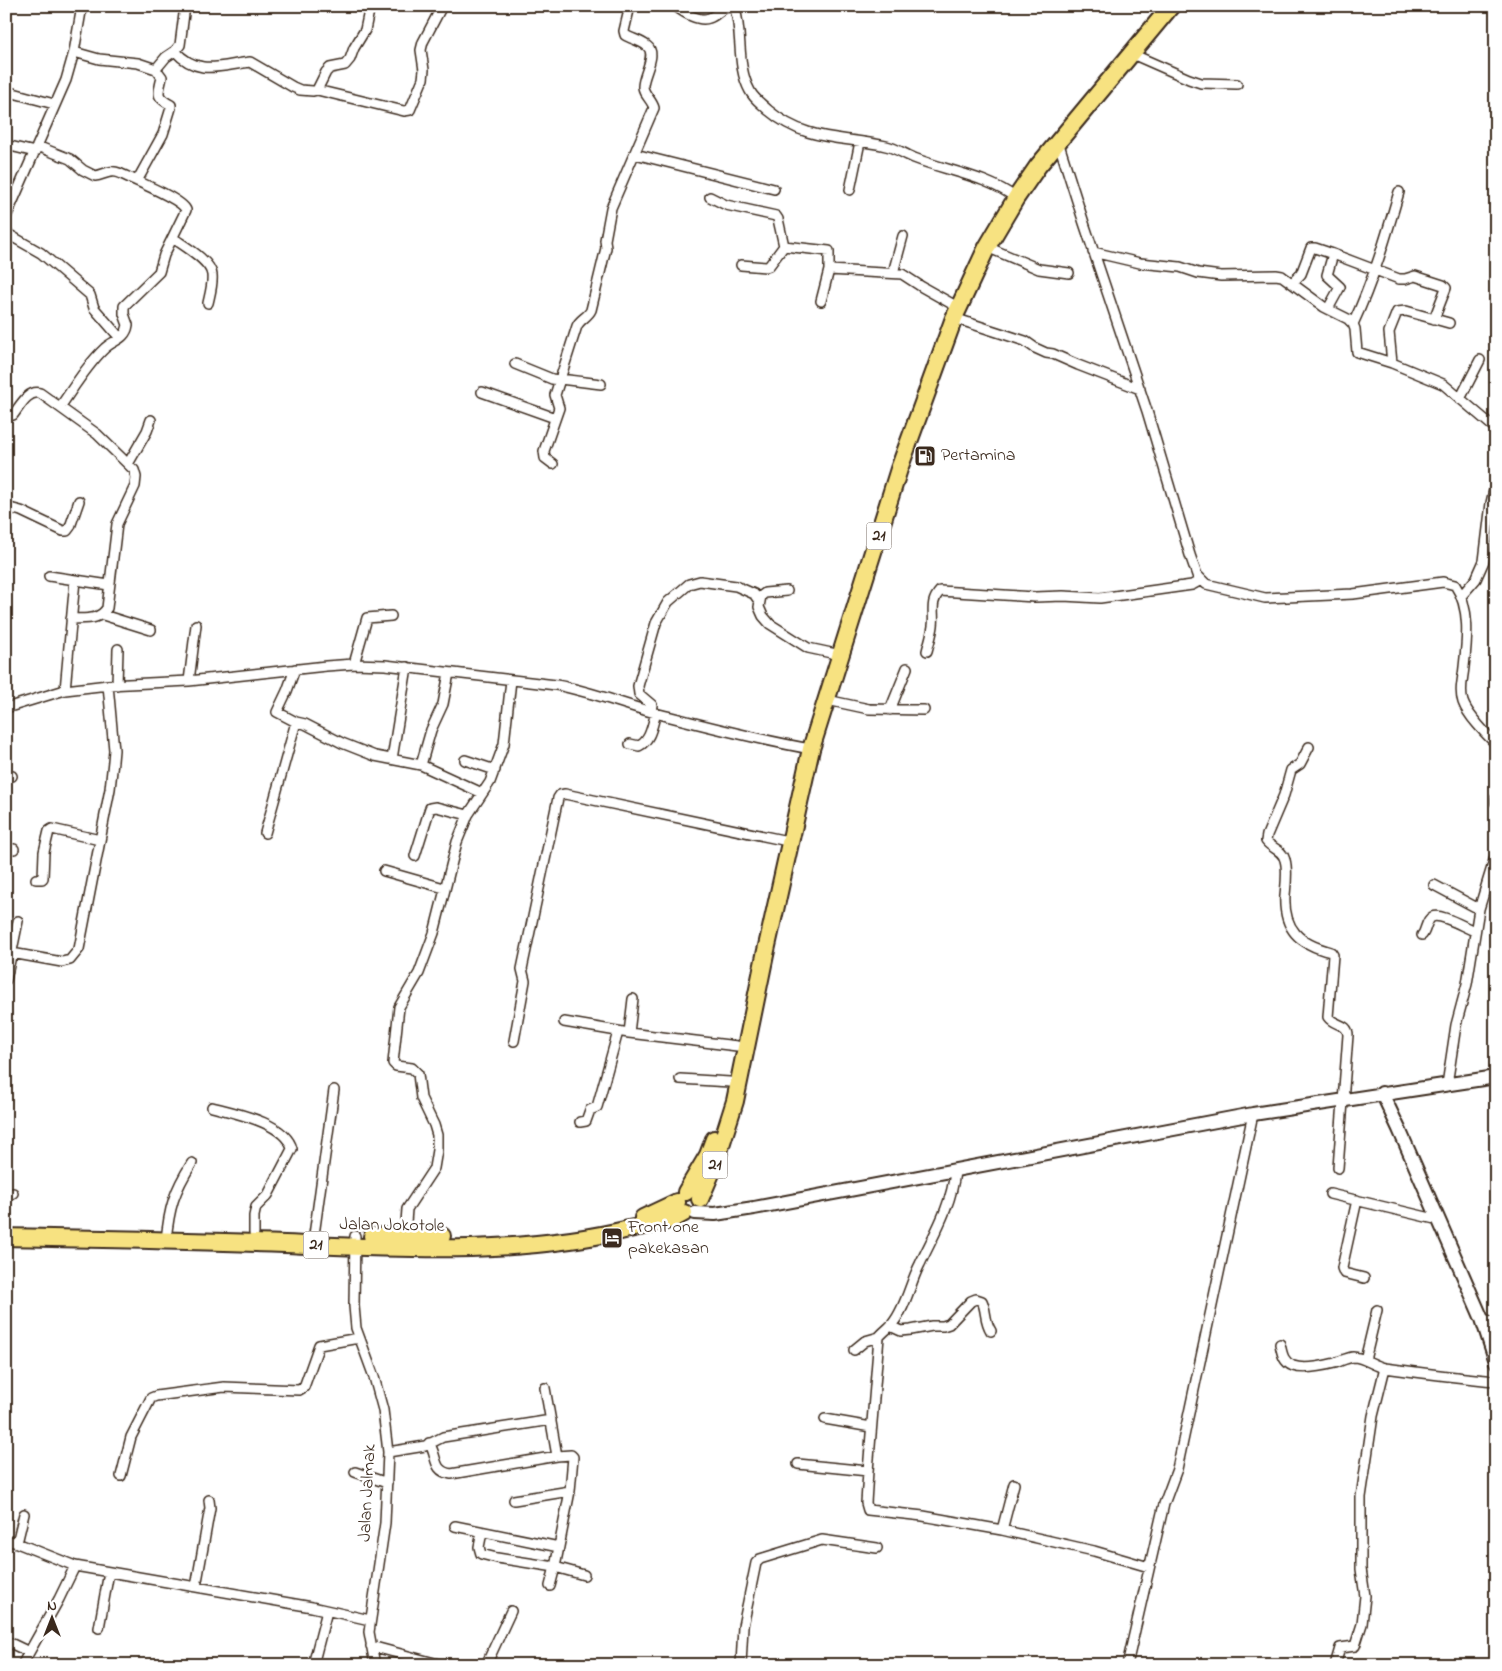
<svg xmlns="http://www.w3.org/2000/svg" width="1502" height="1671" viewBox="0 0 1502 1671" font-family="'Indie Flower',sans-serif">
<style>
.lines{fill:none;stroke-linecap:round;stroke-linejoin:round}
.street-casing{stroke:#3b2a1e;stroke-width:12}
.secondary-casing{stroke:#3b2a1e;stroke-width:16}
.highway-casing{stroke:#3b2a1e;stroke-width:20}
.street{stroke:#fff;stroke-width:9}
.secondary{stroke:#fff;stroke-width:12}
.highway{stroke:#f7e281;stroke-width:16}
.labels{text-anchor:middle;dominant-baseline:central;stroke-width:5;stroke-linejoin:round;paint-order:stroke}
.shield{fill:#fff;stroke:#766a62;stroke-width:1}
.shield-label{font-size:16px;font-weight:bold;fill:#3b2a1e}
.poi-label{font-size:18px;fill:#3b2a1e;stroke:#fff;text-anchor:start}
.street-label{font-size:18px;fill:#3b2a1e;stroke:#fff}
</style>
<rect width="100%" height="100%" fill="#fff"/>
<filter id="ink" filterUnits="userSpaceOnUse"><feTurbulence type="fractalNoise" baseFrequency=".02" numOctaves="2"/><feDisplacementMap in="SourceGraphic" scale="10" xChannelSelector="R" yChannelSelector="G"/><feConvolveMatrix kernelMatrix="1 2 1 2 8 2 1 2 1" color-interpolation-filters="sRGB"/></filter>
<g filter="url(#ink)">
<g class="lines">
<g class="street-casing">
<path id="street" d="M675,6c8,6 24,16 34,12 10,-3 14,-15 26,-9 8,26 1,57 15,82 4,8 12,13 18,19 38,32 73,26 118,36 10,2 18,8 28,12 33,13 73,18 102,40
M175,51c23,26 47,14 75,11l43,25 7,3 13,1 4,-1 9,-18 4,-4 15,-3 5,-6 4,-11 11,-18 5,-24
M74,52l25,7 39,4 18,6 10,-12 9,-6 5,-6 5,-39
M1132,54l57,25 12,4 36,1
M317,90l87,21 6,-1 13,-31 1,-9 -3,-20 2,-8 19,-36
M6,91l48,13
M1058,141l26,82 63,188 43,144 7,20 9,9 59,14 88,-4 90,-12 12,3c16,23 12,56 9,82 -1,12 -5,23 -1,35 5,14 22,31 33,42
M6,145l29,7
M37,146l33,13 13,11 12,6c9,-1 15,-7 24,-3 13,6 63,26 67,37l-22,45 -5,17 -35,34v8l4,11c-2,14 -14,15 -23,23 -18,17 -31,39 -45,59
M635,154l139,35
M137,181l26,-47 8,-26v-3c-17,-9 -12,-12 -9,-28l-6,-8
M850,190l10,-48
M710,197l16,8 50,11 2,3 6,27 45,5v19l73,4 20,13 32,18
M6,217l60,-137 8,-28 8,-46
M6,233l35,20 49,42 4,13 26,30
M173,238c11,8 38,23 39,37 1,9 -2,19 -4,28
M987,247l52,22 30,4
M1093,252l47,11 40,4 18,6 23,3 55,-1 6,1 42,31 24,12 5,5 2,5 2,23 35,11 51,21 53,45
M1333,254l66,25h6l10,-3 28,9 3,3 -12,31
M741,265l25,2 3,-1 15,-20
M893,273l10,-37
M1292,283l9,-9 10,-26h4l18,6 -6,21 13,12 -12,22
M821,301l8,-31
M954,318l71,23 10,7 11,5 7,1 25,11 62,24
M1353,324c20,-43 33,-87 46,-132
M1392,363l-3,-31 8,-20 9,-1 43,12
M515,364l37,15 7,1
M560,379l41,5
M482,392l73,26
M1460,399l20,-39
M6,417l7,-2c7,-9 15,-25 27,-22l57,41 37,36 2,7 -1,9 -18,38 -10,84c-8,13 -22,10 -36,11
M128,464l19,-33 4,-11
M553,464l-8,-6 -1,-7 15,-43 -4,-13 22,-69c3,-7 11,-9 14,-16l15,-62 -1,-8 6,-32 43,-100c-2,-8 -10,-13 -11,-21 -1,-11 15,-33 4,-41 -6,-5 -15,-7 -22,-11l-1,-4 6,-25
M6,507l15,4 42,20h4l3,-4 9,-26
M49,576l60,9
M787,591l-22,2 -4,3 -2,11 4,9 7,8 38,24 28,6
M1462,595l14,-16 8,-18 7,-58 5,-21
M103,615l48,15
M927,651c2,-8 5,-17 6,-25 2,-13 -4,-23 7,-35l95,6 28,-1 37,2 92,-13 9,-5
M354,664l13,-46 24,-2
M295,669l-8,22 -10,21 19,10
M189,681l7,-56
M117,685l1,-36
M65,690l10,-110
M827,700l42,9 55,1
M6,708l59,-18 43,-5 81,-4 137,-15 28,-2 31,1 171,20c34,6 66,19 99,28 51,13 104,27 156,36
M890,710l17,-42
M651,711l1,-6 -13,-11 -1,-8 18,-63 12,-21 21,-18 11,-3 36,5 18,8 5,7
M630,744l9,2c12,-6 13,-21 17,-33
M1309,747l-9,17 -9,6 -7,25 -17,40 -1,6c6,8 16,8 19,19 3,10 1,24 0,35 -2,34 14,49 46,57l2,3 -5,62c6,9 20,6 20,18l-10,133
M392,759l15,-92
M465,760l30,10
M421,765l10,-35 12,-26 6,-31
M6,775l6,1
M1496,798v5
M265,833l31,-111 9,2 37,19 33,13 46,9 61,28
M6,849h8
M415,856l15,-48 6,-1 32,8
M384,871l60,17
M36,879h6l1,-1 1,-26 5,-21 3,-2 48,11
M1434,885l45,24
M1422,935c4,-4 4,-15 10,-18 10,-4 33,11 43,14
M6,952l56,10 8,-2 9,-11 31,-160 3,-28 1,-11 -6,-65
M6,980l12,-59
M564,1022l65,11 108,13
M629,1033l4,-34
M514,1041l11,-60 -3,-12 36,-171 2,-3 5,-1 218,46
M680,1079l50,3
M1447,1085l9,-60 11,-41 12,-75 17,-55
M212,1107c23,6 74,16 80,42l-24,46 -12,12 -2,9v17
M580,1122l6,-1 4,-11 7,-3 21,-75
M955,1171c-3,34 -21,63 -35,93 -10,19 -14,43 -27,59 -4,5 -10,9 -14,14l-11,134 -2,32 2,7 55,6 79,14 92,21 55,16
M1330,1194l109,26
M6,1196l7,-3
M1357,1200l-15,68 2,5 20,5
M314,1235l20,-145
M355,1236l-1,70 2,22 18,49 9,33 5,42 -3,71 -16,109 6,33
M405,1236l2,-27 27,-41 3,-18v-15l-3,-10 -13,-27 -3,-24 -6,-6 -16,-2 -3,-3 6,-56 20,-34 15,-40 23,-91 11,-27 22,-33 14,-38 7,-64
M166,1241c3,-33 8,-50 26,-78
M1482,1319l14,3
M890,1326l11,5 10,-1 21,-4h11l6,-2 22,-23 5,-2 6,2c5,11 2,19 9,30
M1280,1344c2,9 3,18 13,22 11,4 30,0 42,-3 6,-2 11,-5 18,-6 11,0 21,9 32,11 37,5 74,10 111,13
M854,1350l11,-9 14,-4
M1365,1360l12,-50
M545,1388l12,68
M825,1419l46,8
M429,1443c9,13 3,28 22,31l106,-18 14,-1 2,2 -3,34 -15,76 -58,-9 -16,-4 -2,-7 3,-15
M388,1452l37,-6 18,-9 108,-17
M798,1464l70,7
M355,1472l32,11
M121,1476l10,-39 20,-39 5,-2 68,-9 75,3 5,-3 15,-42 40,-7
M514,1500l56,-9
M455,1526l104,21
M1002,1530l12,-46
M6,1540l11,3 58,23 237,41 58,13
M17,1543l7,-29
M550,1586l5,-19 29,8
M196,1587l14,-79 -1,-8
M99,1628l10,-56
M6,1641l23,11
M371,1646l71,19
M22,1665l37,-66 16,-33
M313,1665l14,-54
M486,1665l25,-54
M741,1665l2,-39 13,-63 4,-4 62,-19 55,8
M1127,1665l37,-161 13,-35 76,-355
M1335,1665l5,-17 15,-2 7,-22 3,-28 -4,-27v-72l12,-81 12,-48"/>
</g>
<g class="secondary-casing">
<path id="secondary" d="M1382,1093l17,36 83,190 14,43
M695,1213l20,1 39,-6 499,-94 243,-37"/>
</g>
<g class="highway-casing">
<path id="highway" d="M686,1192l22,-37 6,-16
M700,1199l15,-35 20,-63 30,-146 46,-206 88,-280 55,-151 33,-71 29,-49 22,-32 133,-160
M643,1218l34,-16
M372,1236h70
M6,1237c83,2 167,3 250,6 122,4 254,15 373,-14 18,-4 39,-6 55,-16"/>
</g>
<use href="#street" class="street"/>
<use href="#secondary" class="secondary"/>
<use href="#highway" class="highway"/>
</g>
</g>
<defs>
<g id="fuel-square" transform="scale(1.125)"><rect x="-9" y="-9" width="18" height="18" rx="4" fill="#3b2a1e" stroke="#fff"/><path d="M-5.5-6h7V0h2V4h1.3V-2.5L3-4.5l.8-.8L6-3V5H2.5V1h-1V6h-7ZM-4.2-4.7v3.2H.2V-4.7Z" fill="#fff"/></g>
<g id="hotel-square" transform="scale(1.125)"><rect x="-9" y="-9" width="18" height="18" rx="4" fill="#3b2a1e" stroke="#fff"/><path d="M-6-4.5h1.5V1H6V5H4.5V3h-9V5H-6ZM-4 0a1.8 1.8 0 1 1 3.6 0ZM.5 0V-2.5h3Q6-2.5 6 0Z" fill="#fff"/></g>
</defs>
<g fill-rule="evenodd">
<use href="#fuel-square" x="925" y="456"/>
<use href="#hotel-square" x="612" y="1238"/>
</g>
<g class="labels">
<g class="shield">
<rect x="866.5" y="522.5" width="25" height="27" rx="4"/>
<rect x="702.5" y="1151.5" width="25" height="27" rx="4"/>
<rect x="303.5" y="1231.5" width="25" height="27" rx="4"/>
</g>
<g class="shield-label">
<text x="879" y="536">21</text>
<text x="715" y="1165">21</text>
<text x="316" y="1245">21</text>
</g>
<g class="poi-label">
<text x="941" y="456">Pertamina</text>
<text x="628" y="1228">Front one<tspan x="628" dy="21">pakekasan</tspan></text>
</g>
<g class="street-label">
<text transform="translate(392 1226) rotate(1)">Jalan Jokotole</text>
<text transform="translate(368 1493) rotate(-87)">Jalan Jalmak</text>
</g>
</g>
<rect width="1502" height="1671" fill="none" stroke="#fff" stroke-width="25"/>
<rect x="12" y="12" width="1477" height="1646" fill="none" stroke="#3b2a1e" stroke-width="2" filter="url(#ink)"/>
<g transform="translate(52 1618)" stroke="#ffffff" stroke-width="4" paint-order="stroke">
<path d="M0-4L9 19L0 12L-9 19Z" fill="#3b2a1e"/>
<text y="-8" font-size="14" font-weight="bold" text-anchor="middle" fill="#3b2a1e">N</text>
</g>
</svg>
